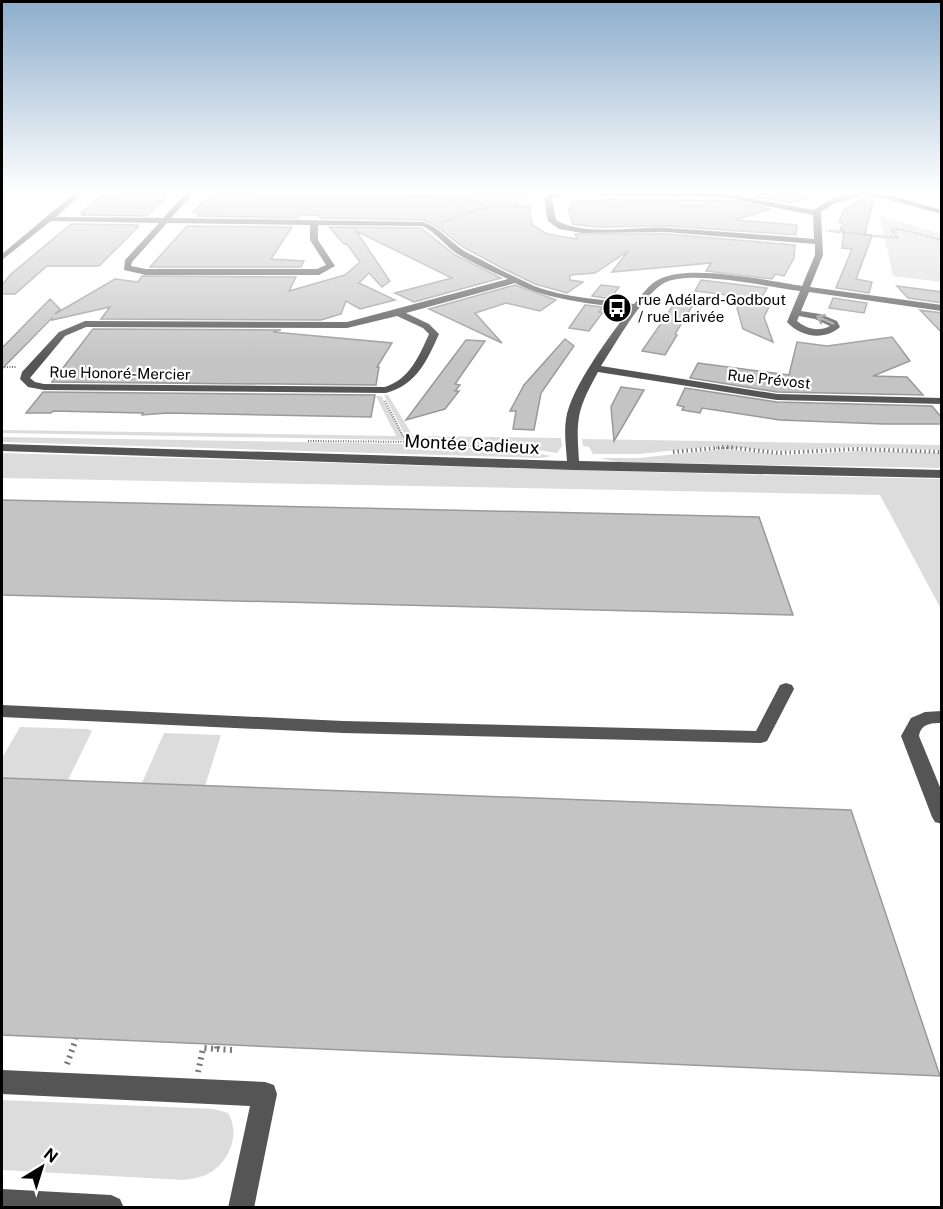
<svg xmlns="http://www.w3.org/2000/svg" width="943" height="1209" viewBox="0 0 943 1209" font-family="'Public Sans',sans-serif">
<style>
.green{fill:#dcdcdc}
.building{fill:#c4c4c4;stroke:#999;stroke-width:1.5}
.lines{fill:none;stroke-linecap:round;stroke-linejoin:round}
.path-far2{stroke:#777;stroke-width:2;stroke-dasharray:1 1.5;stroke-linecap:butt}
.path-far1{stroke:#777;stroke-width:4;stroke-dasharray:1.5 3;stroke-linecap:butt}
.path{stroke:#777;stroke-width:6;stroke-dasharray:2 4.5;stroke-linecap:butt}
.minor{fill:#555;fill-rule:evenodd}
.oneway{stroke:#999}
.labels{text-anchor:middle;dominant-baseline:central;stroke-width:4.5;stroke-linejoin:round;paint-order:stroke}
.far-poi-label{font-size:15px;fill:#000;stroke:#fff;text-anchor:start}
.far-street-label{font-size:15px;fill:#000;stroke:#fff}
.street-label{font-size:18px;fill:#000;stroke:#fff}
</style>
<rect width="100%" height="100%" fill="#fff"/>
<path class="green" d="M880,216l61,18v48l-48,-6 -8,-37 -60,-7 1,-3 58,7z
M384,395h4l25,41 148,2 1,8 -5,7 -39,-6 -107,-7 -6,-5z
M376,396h5l25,44 -404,-7v-3l394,6z
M2,437l409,7 120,8 21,4 -12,2 -538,-16z
M582,439l359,6 1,5 -90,-3 -71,4 -64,-5 -78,8h-46l-4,-7 -6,-1z
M723,449l62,6 75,-4 81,2 1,15 -324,-6 -19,-4h40z
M2,453c313,9 626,20 939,26v130l-61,-114 -878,-17z
M20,727l67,2 5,2 -24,49 -66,-2v-20z
M164,733l57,2 -16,51 -63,-3z
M2,1100l212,9 14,4c14,23 -1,54 -25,63 -6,2 -13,3 -19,4l-182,-10z"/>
<path class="building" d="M167,192l-2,3h3l-21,21 -65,-1 2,-2h-3l22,-19z
M465,192h66l-18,15h17l2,18 15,9 30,5 -2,-5h91l129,11 -1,13 -10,18 -9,-2 -3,5 -66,-8 5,-8 -99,9 16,-21 -33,22 -25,2v5l13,2 -16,11 -32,-9 -33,-16 -39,-21 -27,-21 -12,-6 -103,-2 -3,-3h-18l-2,3 -101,-2 3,-3h-8l20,-20 233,3 7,5z
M755,192h58l1,4 -23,7 -44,-8z
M862,198l11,3 -8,33 7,2 -16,43 16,3 -3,11 -33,-5 16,-39 -10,-1 2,-17h-4l3,-8 -4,-1 5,-12z
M602,199l130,2 39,8 -36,11 62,5 -1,10 -128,-9 -72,1 -23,-3 -5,-16h3v-7h32z
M71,224l67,1 -2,2h2l-39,39h-52l-32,28h-13v-9l9,-11z
M187,226l105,1 -21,32 33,2 -3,6h-151z
M329,227l92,1 34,27 46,23 -87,24 -19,-9 57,-15 -96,-47 34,50 -8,6 -13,-14 -10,10 36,17 -35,9 -14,-8 -5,13 -20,6 -220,-1 9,-12 -58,13v-2l-50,51v-21l48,-49 10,10 -5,5 60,-35 23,3 4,-6 154,1 -7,14 56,-16 15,-13 -14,-19 -2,1z
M701,280l66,8 -9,16 12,1 -6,12 9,25 -30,-13 -6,-21 6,-11 -48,-6z
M515,285l41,15 -16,11 -34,-8 -31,10 27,30 -73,-34z
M601,285l18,2 -9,12 -18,-3z
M897,286l45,6v11l-34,-5z
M679,297l17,3 -21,34 2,1 -12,20 -23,-4z
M833,298l34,5 -3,10 -35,-5z
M585,305l18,2 -4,5h4l-14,19 -20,-3z
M920,310l22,3v20z
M93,329l188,1 -8,2 119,11 -15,24h2l-3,18 -324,-3z
M892,337l18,24 -37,15 34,1 16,18 -146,-3 -87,-14 8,-15 91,12 8,-33 30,4z
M565,339l9,7 -33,47 -7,37 -21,-1 3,-18h-6l14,-26z
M466,340l19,1 -30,43 5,1 -5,6h4l-14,18 -39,11z
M621,387l23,3 -30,51 -3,-34z
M685,388l92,14 155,4 10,12v6h-59l-103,-4 -78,-12 -2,5 -18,-3 2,-3 -7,-2z
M43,392h1l331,3 -4,22 -204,-4 -25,2 1,-2 -90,-2 -2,2h-25z
M2,500l757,17 34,98 -791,-20z
M2,778l849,32 89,266 -938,-41z"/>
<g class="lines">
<path class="path-far2" d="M442,192l46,14
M441,222l50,-16 45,-1
M829,231l69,7 -6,-7 7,-2 43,11
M2,367h14
M385,401l18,35 6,4
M308,441l110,1 71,5
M716,448h18"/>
<path class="path-far1" d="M481,446l8,1
M673,452l53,-5 53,6 76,-4 87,3"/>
<path class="path" d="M217,1049l17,1
M67,1064l9,-25
M198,1072l5,-24 14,1v-3"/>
<path class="minor" d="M76,192h8l-28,25 107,1 24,-26h7l-23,26 252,4c17,5 28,22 45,31 21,11 44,23 66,33 31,12 68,13 100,18 7,-8 14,-18 22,-23 29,-19 112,0 146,5l13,-31v-11l-149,-12 -83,1 -24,-4 -11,-8 -4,-23 7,-5h171l92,17c40,-31 84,-12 128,0v4l-74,-20 -35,10 -12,8 2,43 -13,32 132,18v6l-133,-19 -8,19 19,3 17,7 3,6c-15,14 -40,10 -53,-5l13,-31c-31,-4 -110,-22 -136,-8 -22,13 -48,60 -63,83l176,28 165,4v6l-165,-4 -179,-28c-21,38 -22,46 -19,89l363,9v8l-369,-8 -571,-19v-7l565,17c-1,-14 -3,-28 -1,-42 5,-32 44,-83 64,-110 -38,-6 -80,-8 -115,-26l-109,30 23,11 10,10c-12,27 -23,51 -53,59l-342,-3 -16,-3 -8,-8 2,-7 37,-40 26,-11 262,1 161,-43c-17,-8 -36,-16 -52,-26 -11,-8 -23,-23 -34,-27l-104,-1v15l17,26 -16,9h-173l-22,-5 1,-10 34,-37 -108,-2 -49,39v-6zM566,194l156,3 91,18 1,24c-48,-4 -97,-8 -146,-11 -33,-2 -83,9 -112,-8l-4,-21zM167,223l143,2v15l16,25 -9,4h-171l-15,-3 1,-4zM397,316l26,12 6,6c-10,22 -19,45 -44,53l-341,-3 -9,-2 -5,-4 35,-42 21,-9 261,1zM799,316l16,3 15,7c-12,6 -23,3 -33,-5z
M786,683l6,2 2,4 -27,52 -6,2 -418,-10 -341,-16v-12l341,16 413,10 24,-46z
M942,711v12c-12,0 -21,1 -23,13l23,56v32l-7,-2 -3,-5 -31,-81 10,-18 14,-6z
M2,1070l263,12 9,3 3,9 -23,114h-26l22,-102 -248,-12z
M2,1189l109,6 9,4 4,9h-122z"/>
</g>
<defs><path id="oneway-shaft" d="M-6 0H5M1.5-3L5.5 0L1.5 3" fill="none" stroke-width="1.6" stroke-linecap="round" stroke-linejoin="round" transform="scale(1.5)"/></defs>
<use class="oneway" href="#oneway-shaft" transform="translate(825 320) rotate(-156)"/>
<linearGradient id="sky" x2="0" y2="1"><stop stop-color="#8cadcc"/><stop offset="0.53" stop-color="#fff"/><stop offset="1" stop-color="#fff" stop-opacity="0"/></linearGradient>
<rect width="943" height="361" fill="url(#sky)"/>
<defs>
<g id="bus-disc" transform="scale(1.5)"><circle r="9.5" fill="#000" stroke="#fff"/><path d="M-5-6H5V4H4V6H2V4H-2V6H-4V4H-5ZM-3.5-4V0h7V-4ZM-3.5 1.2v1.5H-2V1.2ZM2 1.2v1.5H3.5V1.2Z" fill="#fff"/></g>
</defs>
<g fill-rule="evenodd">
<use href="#bus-disc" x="617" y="308"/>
</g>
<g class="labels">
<g class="far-poi-label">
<text x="638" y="299">rue Adélard-Godbout<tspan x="638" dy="17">/ rue Larivée</tspan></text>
</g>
<g class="far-street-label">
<text transform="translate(120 373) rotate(1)">Rue Honoré-Mercier</text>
<text transform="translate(769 379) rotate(6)">Rue Prévost</text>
</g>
<g class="street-label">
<text transform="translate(472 444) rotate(3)">Montée Cadieux</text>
</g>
</g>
<rect width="943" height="1209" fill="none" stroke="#000000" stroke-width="6"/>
<g transform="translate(42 1167) rotate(38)" stroke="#ffffff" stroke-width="4.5" paint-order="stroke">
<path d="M0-4.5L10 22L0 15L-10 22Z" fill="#000000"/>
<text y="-9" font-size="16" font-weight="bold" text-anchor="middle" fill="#000000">N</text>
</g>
</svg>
